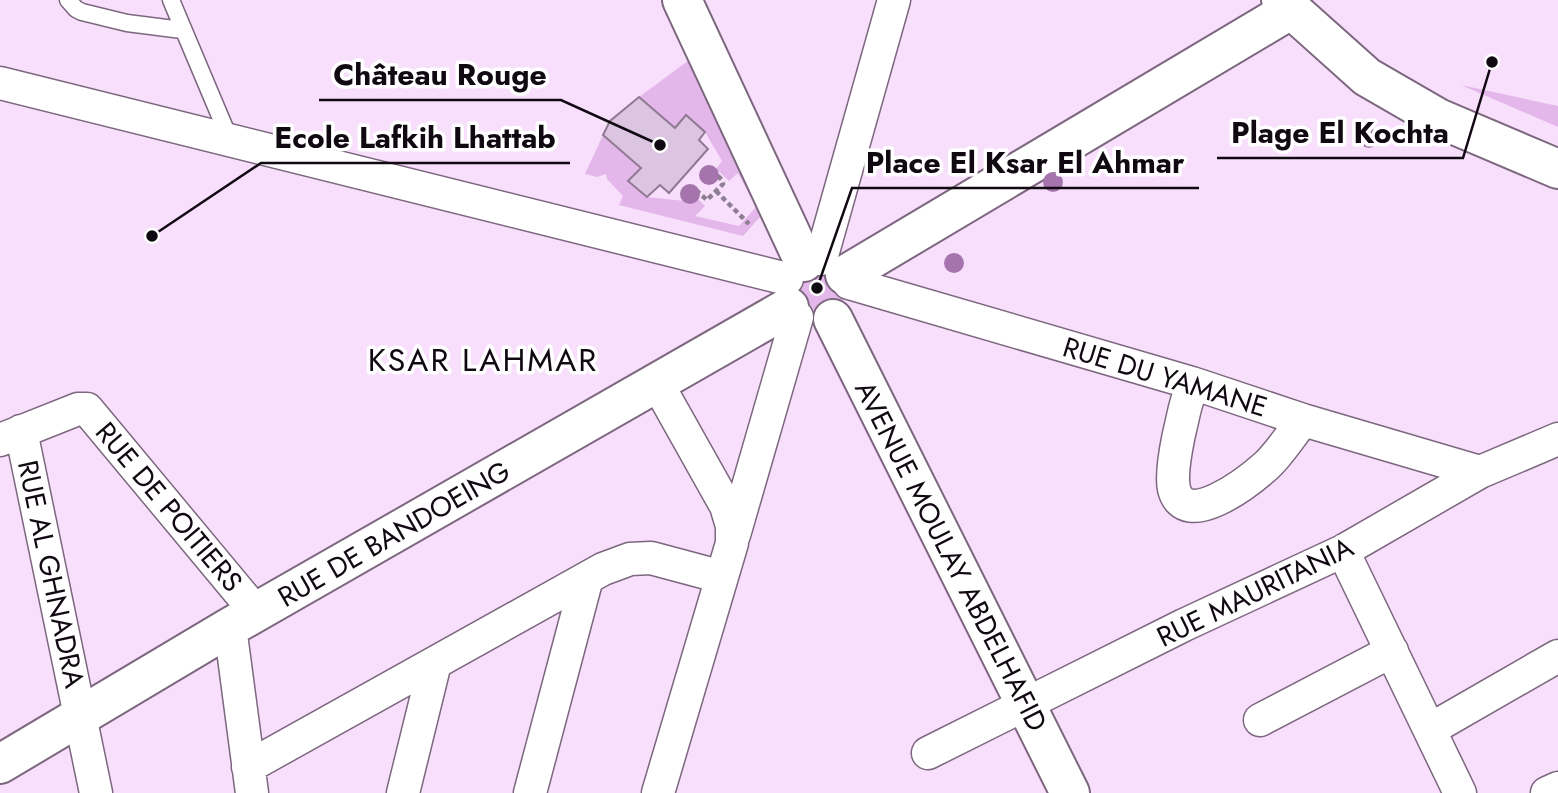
<svg xmlns="http://www.w3.org/2000/svg" width="1558" height="793" viewBox="0 0 1558 793" font-family="Jost,sans-serif">
<style>
.green{fill:#e4b7eb}
.building{fill:#dcc5e0;stroke:#907a93;stroke-width:2}
.lines{fill:none;stroke-linecap:round;stroke-linejoin:round}
.lane-casing{stroke:#7c677f;stroke-width:19}
.street-casing{stroke:#7c677f;stroke-width:35}
.secondary-casing{stroke:#7c677f;stroke-width:42}
.path{stroke:#8e7e91;stroke-width:4.5;stroke-dasharray:5 3.5;stroke-linecap:butt}
.lane{stroke:#fff;stroke-width:16}
.street{stroke:#fff;stroke-width:32}
.secondary{stroke:#fff;stroke-width:38}
.tree{fill:#a574ad}
.labels{text-anchor:middle;dominant-baseline:central;stroke-width:7;stroke-linejoin:round;paint-order:stroke}
.street-label{font-size:28px;fill:#110912;stroke:#fff}
.quarter-label{font-size:32px;letter-spacing:2px;fill:#110912;stroke:#fff}
.leader{fill:none;stroke:#110912;stroke-width:2.5}
.callout-dot{fill:#110912;stroke:#fff;stroke-width:2.5}
.callout-label{font-size:30px;text-anchor:middle;font-weight:bold;fill:#110912;stroke:#fff;stroke-width:7;stroke-linejoin:round;paint-order:stroke}
</style>
<rect width="100%" height="100%" fill="#f8e0fc"/>
<path class="green" d="M696,55l71,154 -24,27 -124,-31 4,-9 -16,-17 -1,-5 -9,3 -12,-3 18,-39 38,33 -12,13 18,16 38,4 8,-7 12,12 -10,10 44,10 17,-19 -18,-34 -9,8 -13,-12 6,-8 -17,-29 -18,-16 -12,12 -36,-31z
M1461,85l97,21v21z
M818,265l27,28c-5,18 -18,25 -36,24l-17,-36z"/>
<path class="building" d="M639,97l36,31 11,-13 19,17 -6,8 9,9 -39,44 -9,-8 -13,12 -19,-16 13,-13 -38,-33 7,-14z"/>
<g class="lines">
<g class="lane-casing">
<path id="lane" d="M68,0l8,9 6,3 45,11 55,7
M171,0l59,140"/>
</g>
<g class="street-casing">
<path id="street" d="M0,83l787,196
M821,259l73,-259
M849,283l343,100 111,37 177,52
M657,383l69,123 6,20v17l-74,250
M1192,383c-7,23 -23,84 -18,106 11,43 75,-8 92,-23 14,-13 25,-31 37,-46
M21,431l75,362
M0,440l78,-31h9l169,203
M734,535l63,-218
M1343,551l117,242
M230,627l22,166
M1260,720l132,-69
M1431,729l127,-73
M928,753l256,-128 159,-74 137,-79 78,-33
M248,767l355,-198 27,-10 21,-1 71,19
M403,793l32,-130
M530,793l57,-215
M1547,793l11,-5"/>
</g>
<g class="secondary-casing">
<path id="secondary" d="M682,0l122,262
M1281,0l86,77 71,41 120,51
M845,275l447,-266
M833,319l237,474
M0,764l230,-137 559,-320"/>
</g>
<path class="path" d="M696,190l11,10 16,-16 -1,-4 -9,-9
M716,191l33,33"/>
<use href="#lane" class="lane"/>
<use href="#street" class="street"/>
<use href="#secondary" class="secondary"/>
</g>
<g class="tree">
<circle cx="1369" cy="138" r="10"/>
<circle cx="709" cy="175" r="10"/>
<circle cx="1053" cy="182" r="10"/>
<circle cx="690" cy="194" r="10"/>
<circle cx="954" cy="263" r="10"/>
</g>
<g class="labels">
<g class="street-label">
<text transform="translate(1165 377) rotate(17)">RUE DU YAMANE</text>
<text transform="translate(169 507) rotate(50)">RUE DE POITIERS</text>
<text transform="translate(394 534) rotate(-30)">RUE DE BANDOEING</text>
<text transform="translate(951 556) rotate(63)">AVENUE MOULAY ABDELHAFID</text>
<text transform="translate(51 574) rotate(78)">RUE AL GHNADRA</text>
<text transform="translate(1255 592) rotate(-26)">RUE MAURITANIA</text>
</g>
<g class="quarter-label">
<text x="483" y="360">KSAR LAHMAR</text>
</g>
</g>
<path class="leader" d="M660 145L561 100H319M1492 62L1463 158H1217M152 236L261 163H570M817 288L852 188H1199"/>
<g class="callout-dot">
<circle cx="660" cy="145" r="7"/>
<circle cx="1492" cy="62" r="7"/>
<circle cx="152" cy="236" r="7"/>
<circle cx="817" cy="288" r="7"/>
</g>
<g class="callout-label">
<text x="440" y="85">Château Rouge</text>
<text x="1340" y="143">Plage El Kochta</text>
<text x="415" y="148">Ecole Lafkih Lhattab</text>
<text x="1025" y="173">Place El Ksar El Ahmar</text>
</g>
</svg>
